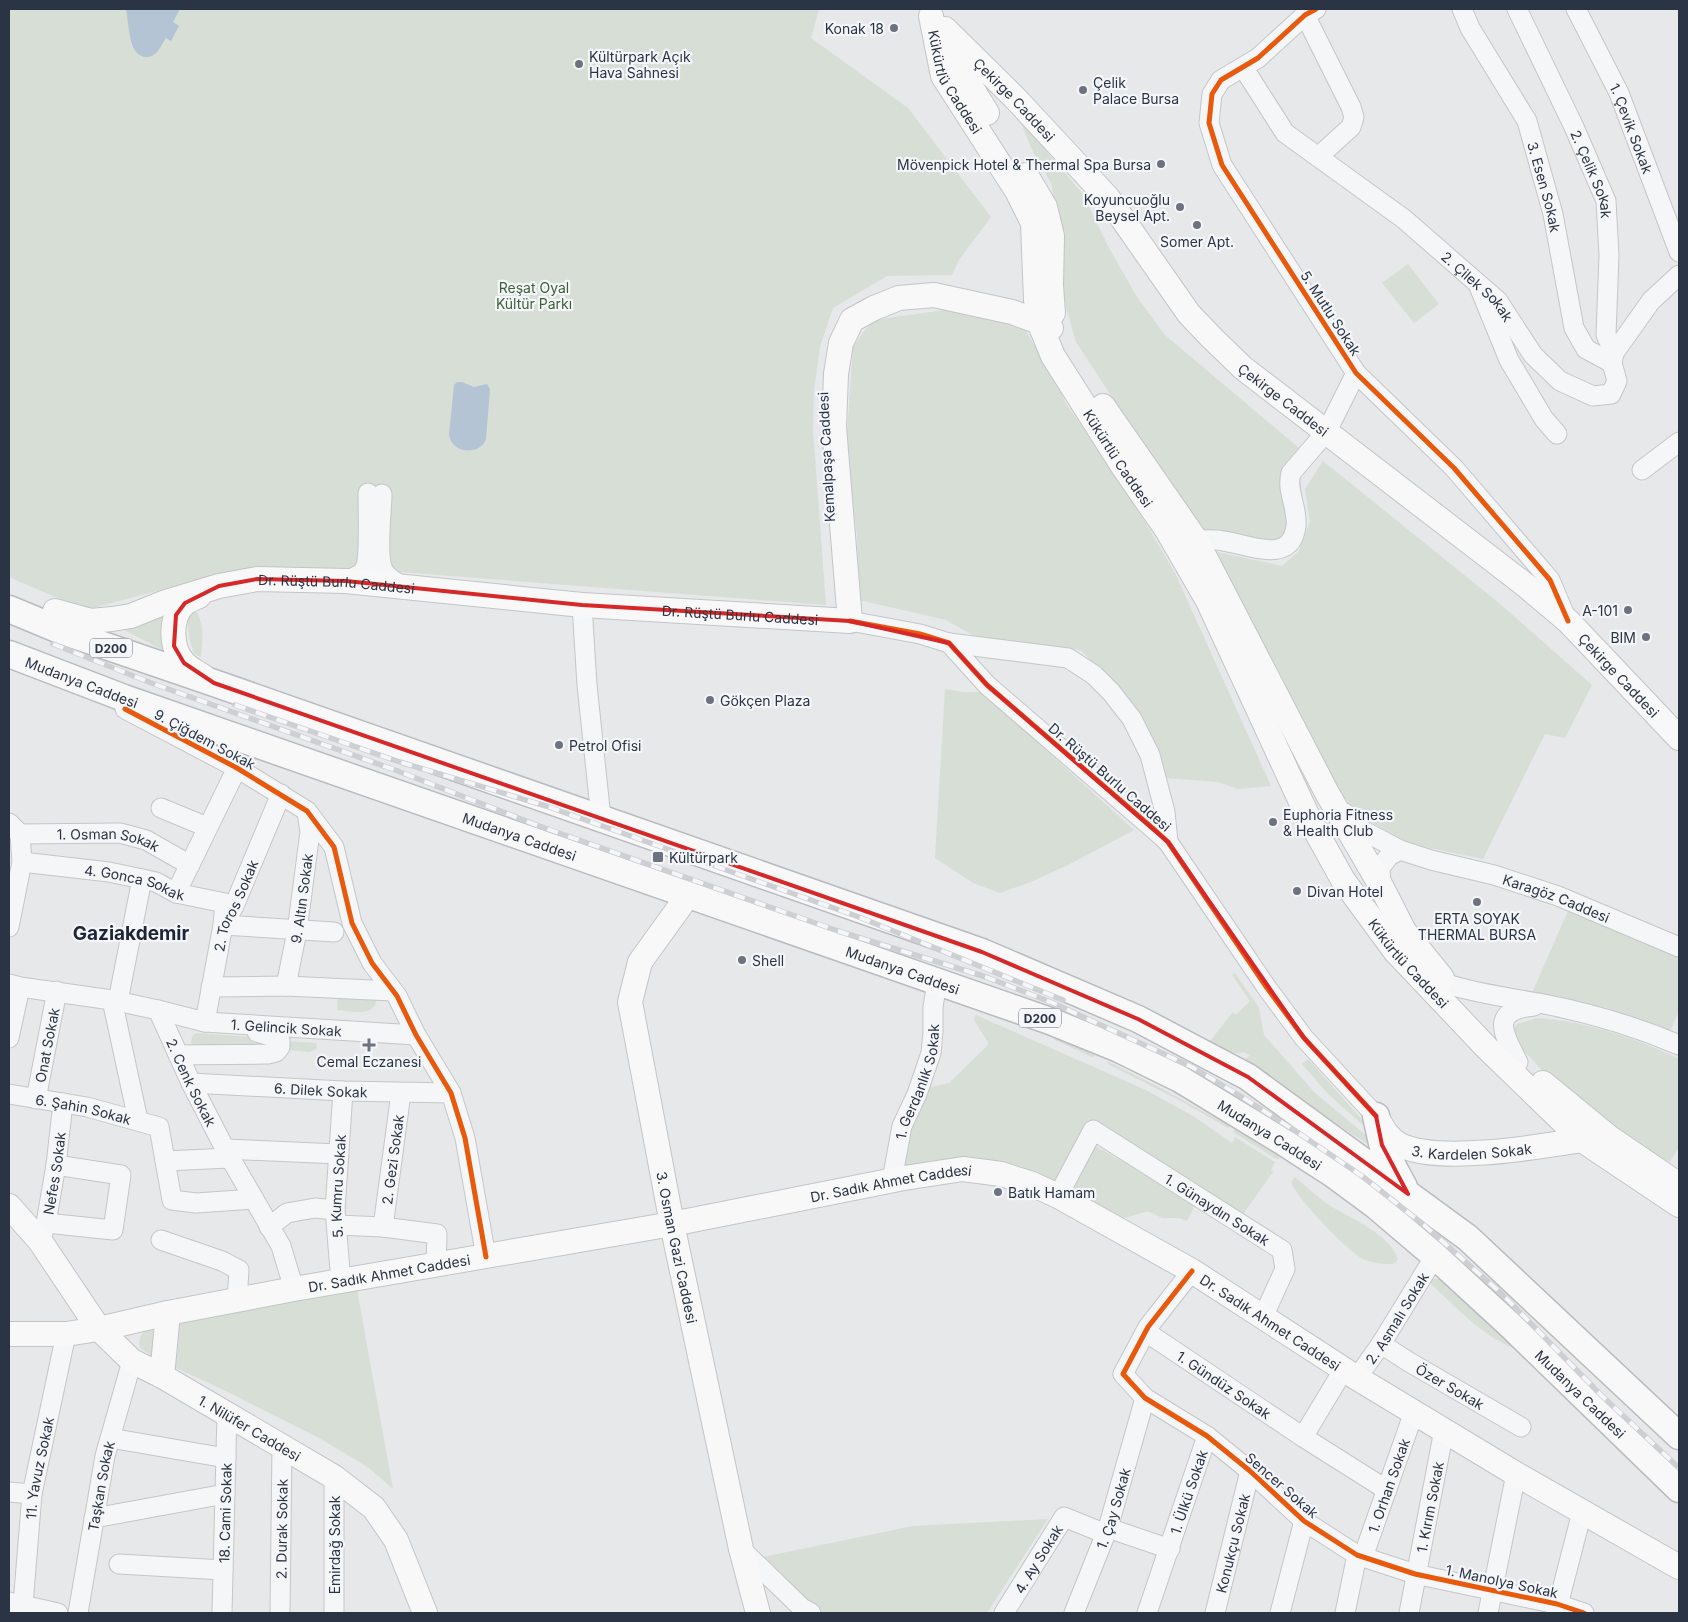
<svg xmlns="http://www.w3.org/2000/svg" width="1688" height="1622" viewBox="0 0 1688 1622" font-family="Inter,sans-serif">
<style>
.green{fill:#d6ded6}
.water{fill:#b4c4d5}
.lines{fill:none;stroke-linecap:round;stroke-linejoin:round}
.minor-casing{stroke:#c4c6c8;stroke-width:21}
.major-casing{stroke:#c2c5c8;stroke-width:26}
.highway-casing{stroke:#b8bbbf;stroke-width:29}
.minor{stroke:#f5f6f7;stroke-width:19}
.major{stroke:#f8f8f8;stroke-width:24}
.highway{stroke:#f8f8f8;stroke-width:26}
.rail-casing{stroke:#cecfd2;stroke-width:5.5}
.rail{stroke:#f4f6f9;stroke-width:4;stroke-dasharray:11;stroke-linecap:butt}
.cycleway-casing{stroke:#f4f6f9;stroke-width:8}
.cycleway{stroke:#e8590c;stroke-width:5}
.marked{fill:none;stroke:#d62828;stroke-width:4;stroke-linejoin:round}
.poi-dot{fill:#6c737f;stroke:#f4f6f9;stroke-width:2}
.labels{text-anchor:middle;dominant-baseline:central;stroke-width:4.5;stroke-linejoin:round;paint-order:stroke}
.shield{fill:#f4f6f9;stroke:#676e7b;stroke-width:1}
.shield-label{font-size:12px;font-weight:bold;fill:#2b3445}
.poi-label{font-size:14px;fill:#2b3445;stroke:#f4f6f9;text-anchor:start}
.street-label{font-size:14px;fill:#2b3445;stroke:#f4f6f9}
.park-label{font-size:14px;fill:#3f6138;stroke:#f4f6f9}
.district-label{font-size:19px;font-weight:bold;fill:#1d2536;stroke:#f4f6f9}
</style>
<rect width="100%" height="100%" fill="#e6e8ea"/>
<path class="green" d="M9,9h810l-8,29 97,70 83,109 -32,43 -7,15 -65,1 -54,32 -13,39 -6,44 -1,39 13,175 -478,-37 -127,6 -136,36 -76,-33z
M1020,120l62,73 27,55 28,49 28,38 134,113 -15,17c0,8 -1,16 0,24 3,24 10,31 -5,53l-77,-8 -126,-192 -13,-45v-55l-12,-59 -20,-35z
M1408,264l31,40 -25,19 -32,-40z
M952,309l72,19 34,56 7,18 64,93 46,78 96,213 -33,3 -20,-7 -53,-4 -11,-37 -36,-50 -37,-41 -105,-13 -30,-17 -87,-20 -2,-64 -11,-87 7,-103 20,-26z
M1323,461l176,142 93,82 -27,53 -20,-4 -62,125 -73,-15 -41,-23 -35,-33 -85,-166 -32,-70 65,14 17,-15 11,-30 -5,-32z
M191,603c14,19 12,32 10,54l-7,-3c-6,-17 -8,-33 -3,-51z
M169,611l-6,39 -39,-20z
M945,689l18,3h19l152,138 -66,35 -37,17 -31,11 -27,-10 -38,-25z
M1568,911l111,46v54l-10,23 -61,-26 -76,-15z
M1235,973l24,35 5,27 51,58 53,44v7l-129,-82 11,-6 -6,-4c-12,5 -24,-5 -34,-11l23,-29 3,3 14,-14 -18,-26z
M338,990l39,9c-3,19 -26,12 -40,11z
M976,1015l170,75 47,26 39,27 3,-6 40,25 -4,8 2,2 -32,45 -137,-83 -31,16 -20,34 -151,-9 6,-48 18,-39 23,-5 40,-39 -15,-24z
M1537,1018c47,3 100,20 142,41v88l-9,15 -45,-24 -58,-40 -37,-41 -14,-12 -4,-13 5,-8z
M197,1033l70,5 10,7 -78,2 -7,-2 -1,-4 2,-6z
M1055,1037l40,18 -3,2 -37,-17z
M286,1041l30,2 1,5 -7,4 -23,-2z
M1308,1059l58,65 -1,3 -37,-33 -26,-30z
M1107,1061l52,26 71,39 -2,2 -49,-28 -71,-36z
M1235,1129l44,27v3h-3l-43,-27z
M1092,1144l102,58v5l-7,14 -8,-3h-17l-12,-6h-5l-28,8 -49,-29z
M1295,1177c12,10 25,23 39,31 20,12 57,27 64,52l-5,4c-10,0 -21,-1 -30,-5 -17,-9 -64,-59 -72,-76z
M1430,1279h10l79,71c-33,-10 -62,-42 -87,-65z
M357,1290l36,199 -24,-21 -48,-29 -91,-46 -58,-27 -1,-43z
M155,1326l-3,30 -12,-8c-2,-13 3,-18 15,-22z
M1048,1519l-61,94h-169l-64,-54 159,-33z"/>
<path class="water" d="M126,9h54l-7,13 6,4 -8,15 -5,-3c-3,4 -5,9 -8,13 -8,10 -20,7 -25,-4 -4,-10 -5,-27 -7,-38z
M457,382h5l12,5 13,-3 3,5 -4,50c-6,17 -35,15 -37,-5l5,-49z"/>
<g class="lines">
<g class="minor-casing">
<g id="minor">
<path d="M1316,9l-11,6 -47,43 -37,22 -9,14 -3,29 13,42 134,208 98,95 96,112 17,40"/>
<path id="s1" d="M1462,9l8,19 57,93 26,93 21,114 12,21 26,14"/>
<path id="s2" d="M1517,9l57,118 32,74 3,54 -3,80 8,18"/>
<path id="s3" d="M1576,9l43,84 60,159"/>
<path d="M1305,15l46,92 3,10 -3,10 -33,30"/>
<path id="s4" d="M1243,67l42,66 119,86 94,82 35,54 27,26 33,15 18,-2 6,-13 -5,-18 2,-10 37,-52 28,-26"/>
<path d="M1480,289l29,71 35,59 13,15"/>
<path d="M1642,470l37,-28"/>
<path d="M382,494c0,17 -6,61 1,76 4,8 14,13 22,17"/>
<path d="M1196,540c9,0 18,-1 27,1 25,3 68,25 73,-15 2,-18 -10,-35 -5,-53l36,-42 29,-58"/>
<path d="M346,581c6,-3 16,-6 19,-13 5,-10 3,-61 3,-75"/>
<path d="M582,605l5,80 14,133"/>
<path d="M850,621l70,13 29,9 38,42 169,146 12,11 99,146 37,50 72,78"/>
<path d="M949,643l119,15 26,17 17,17 21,27 18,36 15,57 3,30"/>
<path d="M125,709l112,59 70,43 27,36 18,76 20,40 25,33 19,39 35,58 14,45 21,119"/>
<path d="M161,808l46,19"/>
<path id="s5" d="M1345,813l13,15 42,22 31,10 63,15 64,21 121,51"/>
<path d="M9,823l11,11 2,28 -13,65"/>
<path id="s6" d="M20,834l100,-1 26,7 44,25"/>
<path id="s7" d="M22,862l87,10 47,10 20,11 49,10 -2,22 111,7"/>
<path d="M1381,886l-1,-18 9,-12 11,-6"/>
<path d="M176,893l61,-125"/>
<path id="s8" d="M9,984l11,3 92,13 46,10 33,73 34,66 56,97 13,43"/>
<path d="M1447,984c32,10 64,14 97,20 46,9 93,23 135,41"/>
<path id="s9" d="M286,986l11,-55 13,-99 -3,-20"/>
<path d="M211,987l75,-1 107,5"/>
<path d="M112,1000l26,120"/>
<path d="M118,1001l24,-122"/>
<path id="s10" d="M158,1010l47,12 211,13"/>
<path id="s11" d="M205,1022l18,-97 11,-19 47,-112"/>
<path d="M9,1038l11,-51"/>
<path d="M178,1055l90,-1 8,-2 4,-5v-6l-5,-4 -18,-5"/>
<path d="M1518,1062c-15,-29 -29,-51 16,-56"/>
<path id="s12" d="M191,1083l152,8 108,2"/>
<path id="s13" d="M9,1094l78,13 72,20 13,73 24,3 58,-4"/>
<path id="s14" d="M36,1099l21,-108"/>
<path d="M225,1149l113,5"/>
<path d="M165,1161l65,-3"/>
<path id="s15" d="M892,1180l10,-54 15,-32 14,-41 2,-21v-25l4,-25"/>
<path id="s16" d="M1058,1196l35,-66 189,120 3,19 -22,48"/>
<path d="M46,1223l67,7 8,-55 -65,-10"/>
<path d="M337,1225l46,2 54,7 -1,31"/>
<path d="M269,1227l18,-14 28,-5 20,2"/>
<path id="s17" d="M383,1227l18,-134"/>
<path id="s18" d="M42,1236l4,-13 10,-58 7,-62"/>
<path d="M161,1240l61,21 17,9 -2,30"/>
<path d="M1192,1271l-44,56 -25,47 22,24 62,38 43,35 54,50 53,34 58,19 142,30 27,9"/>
<path id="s19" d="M341,1282l-6,-72 8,-119"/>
<path id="s20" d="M1146,1332l157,105 84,53"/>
<path id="s21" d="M1381,1344l28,18 112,65"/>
<path id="s22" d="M1357,1378l24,-34 54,-88"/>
<path d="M1303,1437l41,-68"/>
<path d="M110,1438l116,20"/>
<path d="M9,1492l23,2"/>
<path d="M94,1518l131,-24"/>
<path d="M1108,1528l62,21"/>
<path d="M741,1549l61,59 9,5"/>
<path id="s23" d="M1363,1557l51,-145"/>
<path d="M119,1564l104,6"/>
<path d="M9,1602l49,11"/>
<path id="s24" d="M23,1605l9,-111 34,-160"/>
<path id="s25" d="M78,1613l27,-157 27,-95"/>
<path id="s26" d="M222,1613l5,-200"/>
<path id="s27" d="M280,1613l2,-168"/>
<path d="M334,1613v-136"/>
<path id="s28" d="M1004,1613l60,-96 42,17"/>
<path id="s29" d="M1074,1613l34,-85 37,-130"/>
<path id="s30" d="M1147,1613l60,-177"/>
<path id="s31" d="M1215,1613l35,-142"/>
<path d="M1280,1613l24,-92"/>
<path d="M1345,1613l12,-58"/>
<path id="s32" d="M1409,1613l35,-183"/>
<path d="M1488,1613l28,-139"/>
<path d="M1556,1613l26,-101"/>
</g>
</g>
<g class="major-casing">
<g id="major">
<path id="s33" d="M931,16l12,60 74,115 16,32 3,77 3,22 14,34 71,112 43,62 41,71 100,216 35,63 52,71 92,97 95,92 97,65"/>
<path id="s34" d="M945,29l70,69 93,100 81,116 23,24 31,30 281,216 44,37 111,117"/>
<path d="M943,41l44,72"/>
<path d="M1026,175l19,32 7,29 -1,49 2,28"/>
<path d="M1103,406l93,134 131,253 54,93 23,45 38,47"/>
<path d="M199,596c-4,2 -10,4 -14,7 -16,14 -15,47 0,61 5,5 13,9 19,13"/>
<path id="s35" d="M55,611l36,10 21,-2 19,-3 32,-13 56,-17 38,-7 89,2 236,24 268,16 -16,-194 2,-53 5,-31 11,-23 22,-12 25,-10 35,-3 78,17 27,10 12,6"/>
<path id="s36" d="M689,894l-49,68 -10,40 42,222 69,325 17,64"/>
<path d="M1543,1083l67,55 69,47"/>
<path id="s37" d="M1376,1116c6,11 12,23 24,29 39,19 138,2 182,-5"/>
<path id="s38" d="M9,1206l31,35 59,88 33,32 30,15 172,101 40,31 22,32 29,73"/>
<path id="s39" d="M9,1334h57l33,-5 69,-16 126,-24 378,-65 232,-46 59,-9 38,5 31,10 26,12 134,75 165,107 159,96 163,93"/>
<path d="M162,1376l6,-63"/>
</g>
</g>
<g class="highway-casing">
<g id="highway">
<path d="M9,609l53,22 152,52 768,269 156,67 110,58 220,161 211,198"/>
<path id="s40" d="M9,654l115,44 926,323 69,28 61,30 105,64 48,31 42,31 60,51 75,69 169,164"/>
<path d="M1376,1116l7,32 21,39"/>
</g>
</g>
<use href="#minor" class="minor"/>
<use href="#major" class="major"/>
<use href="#highway" class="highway"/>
<g class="rail-casing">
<path id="rail" d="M53,644l101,40 241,86 144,56 299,105 148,46 67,26 139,64 50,30 58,37 62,42 62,49 78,69 99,101 78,73
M235,705l165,57 146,44 313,111 204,83"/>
</g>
<use href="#rail" class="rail"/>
<g class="cycleway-casing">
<path id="cycleway" d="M1316,9l-11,6 -47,43 -37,22 -9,14 -3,29 13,42 134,208 98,95 96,112 18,41
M850,621l70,13 29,9 38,42 169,146 12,11 99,146 37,50 72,78
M125,709l112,59 70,43 27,36 18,76 20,40 25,33 19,39 35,58 14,45 21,119
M1192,1271l-44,56 -25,47 22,24 62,38 43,35 54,50 53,34 58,19 142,30 27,9"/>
</g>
<use href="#cycleway" class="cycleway"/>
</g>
<path class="marked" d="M257,579l89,2 236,24 268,16 99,22 38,42 181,157 136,196 72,78 6,29 26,49 -160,-117 -110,-58 -156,-67 -768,-269 -30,-20 -10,-17 2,-31 9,-12 34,-17z"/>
<g class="poi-dot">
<circle cx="894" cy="28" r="5"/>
<circle cx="579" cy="64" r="5"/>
<circle cx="1083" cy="90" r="5"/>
<circle cx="1161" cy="164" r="5"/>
<circle cx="1180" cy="207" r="5"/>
<circle cx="1197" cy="225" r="5"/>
<circle cx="1628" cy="610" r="5"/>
<circle cx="1646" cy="637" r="5"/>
<circle cx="710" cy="700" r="5"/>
<circle cx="559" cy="745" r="5"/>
<circle cx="1273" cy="822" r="5"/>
<rect x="652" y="851" width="12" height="12" rx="2.5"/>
<circle cx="1297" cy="891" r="5"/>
<circle cx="1477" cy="902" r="5"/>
<circle cx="742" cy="960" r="5"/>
<path d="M366.5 1037.5h5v5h5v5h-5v5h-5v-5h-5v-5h5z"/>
<circle cx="998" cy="1192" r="5"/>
</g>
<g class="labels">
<g class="shield">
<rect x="90" y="638.5" width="42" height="19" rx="4"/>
<rect x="1019" y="1008.5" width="42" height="19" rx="4"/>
</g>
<g class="shield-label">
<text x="111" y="648">D200</text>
<text x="1040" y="1018">D200</text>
</g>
<g class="poi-label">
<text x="884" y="28" text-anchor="end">Konak 18</text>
<text x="589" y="56">Kültürpark Açık<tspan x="589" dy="16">Hava Sahnesi</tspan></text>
<text x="1093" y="82">Çelik<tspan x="1093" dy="16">Palace Bursa</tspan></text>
<text x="1151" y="164" text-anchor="end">Mövenpick Hotel &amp; Thermal Spa Bursa</text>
<text x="1170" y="199" text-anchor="end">Koyuncuoğlu<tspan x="1170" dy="16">Beysel Apt.</tspan></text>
<text x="1197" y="241" text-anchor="middle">Somer Apt.</text>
<text x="1618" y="610" text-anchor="end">A-101</text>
<text x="1636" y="637" text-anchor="end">BIM</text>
<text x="720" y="700">Gökçen Plaza</text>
<text x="569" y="745">Petrol Ofisi</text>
<text x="1283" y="814">Euphoria Fitness<tspan x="1283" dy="16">&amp; Health Club</tspan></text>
<text x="669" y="857">Kültürpark</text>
<text x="1307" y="891">Divan Hotel</text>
<text x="1477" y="918" text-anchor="middle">ERTA SOYAK<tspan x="1477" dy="16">THERMAL BURSA</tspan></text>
<text x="752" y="960">Shell</text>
<text x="369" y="1061" text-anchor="middle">Cemal Eczanesi</text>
<text x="1008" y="1192">Batık Hamam</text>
</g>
<g class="street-label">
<text stroke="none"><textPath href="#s33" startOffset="71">Kükürtlü Caddesi</textPath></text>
<text stroke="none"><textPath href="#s34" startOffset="99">Çekirge Caddesi</textPath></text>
<text stroke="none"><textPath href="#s3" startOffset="132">1. Çevik Sokak</textPath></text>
<text stroke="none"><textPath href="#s2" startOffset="182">2. Çelik Sokak</textPath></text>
<text stroke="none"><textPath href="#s1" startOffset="198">3. Esen Sokak</textPath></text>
<text stroke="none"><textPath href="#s4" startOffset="325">2. Çilek Sokak</textPath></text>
<text transform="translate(1331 313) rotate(57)">5. Mutlu Sokak</text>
<text stroke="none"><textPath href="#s34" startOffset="504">Çekirge Caddesi</textPath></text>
<text transform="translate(826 457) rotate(-93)">Kemalpaşa Caddesi</text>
<text stroke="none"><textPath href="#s33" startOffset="491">Kükürtlü Caddesi</textPath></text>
<text stroke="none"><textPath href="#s35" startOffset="289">Dr. Rüştü Burlu Caddesi</textPath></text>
<text stroke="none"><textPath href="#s35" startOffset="694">Dr. Rüştü Burlu Caddesi</textPath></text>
<text stroke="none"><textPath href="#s34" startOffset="939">Çekirge Caddesi</textPath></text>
<text stroke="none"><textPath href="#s40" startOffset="78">Mudanya Caddesi</textPath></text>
<text transform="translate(205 739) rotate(28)">9. Çiğdem Sokak</text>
<text transform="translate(1110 777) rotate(41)">Dr. Rüştü Burlu Caddesi</text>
<text stroke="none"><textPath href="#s40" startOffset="542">Mudanya Caddesi</textPath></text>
<text stroke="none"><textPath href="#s6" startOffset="89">1. Osman Sokak</textPath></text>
<text stroke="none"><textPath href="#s7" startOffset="115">4. Gonca Sokak</textPath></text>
<text stroke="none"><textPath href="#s5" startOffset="231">Karagöz Caddesi</textPath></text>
<text stroke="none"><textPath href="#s9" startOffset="89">9. Altın Sokak</textPath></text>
<text stroke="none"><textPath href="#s11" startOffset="121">2. Toros Sokak</textPath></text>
<text stroke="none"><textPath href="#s33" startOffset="1076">Kükürtlü Caddesi</textPath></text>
<text stroke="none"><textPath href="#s40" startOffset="948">Mudanya Caddesi</textPath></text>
<text stroke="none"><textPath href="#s10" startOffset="130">1. Gelincik Sokak</textPath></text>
<text stroke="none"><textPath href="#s14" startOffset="55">Onat Sokak</textPath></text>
<text stroke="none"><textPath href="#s15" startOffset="102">1. Gerdanlık Sokak</textPath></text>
<text stroke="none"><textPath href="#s8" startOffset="231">2. Cenk Sokak</textPath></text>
<text stroke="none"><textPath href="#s12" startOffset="130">6. Dilek Sokak</textPath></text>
<text stroke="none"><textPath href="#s13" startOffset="76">6. Şahin Sokak</textPath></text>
<text stroke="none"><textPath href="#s40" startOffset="1352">Mudanya Caddesi</textPath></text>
<text stroke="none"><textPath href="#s37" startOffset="111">3. Kardelen Sokak</textPath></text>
<text stroke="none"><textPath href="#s17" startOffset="68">2. Gezi Sokak</textPath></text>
<text stroke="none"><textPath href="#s18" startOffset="64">Nefes Sokak</textPath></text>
<text stroke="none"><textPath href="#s39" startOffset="896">Dr. Sadık Ahmet Caddesi</textPath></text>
<text stroke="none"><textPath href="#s19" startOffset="96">5. Kumru Sokak</textPath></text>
<text stroke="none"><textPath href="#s16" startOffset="222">1. Günaydın Sokak</textPath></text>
<text stroke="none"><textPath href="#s36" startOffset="375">3. Osman Gazi Caddesi</textPath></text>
<text stroke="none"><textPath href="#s39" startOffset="386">Dr. Sadık Ahmet Caddesi</textPath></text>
<text stroke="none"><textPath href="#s22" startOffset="72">2. Asmalı Sokak</textPath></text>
<text stroke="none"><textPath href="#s39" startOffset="1316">Dr. Sadık Ahmet Caddesi</textPath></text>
<text stroke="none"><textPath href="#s20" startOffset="94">1. Gündüz Sokak</textPath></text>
<text stroke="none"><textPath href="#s21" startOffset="81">Özer Sokak</textPath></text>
<text stroke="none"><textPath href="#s40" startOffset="1758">Mudanya Caddesi</textPath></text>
<text stroke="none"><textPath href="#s38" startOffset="334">1. Nilüfer Caddesi</textPath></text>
<text stroke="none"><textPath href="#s24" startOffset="138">11. Yavuz Sokak</textPath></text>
<text transform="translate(1282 1485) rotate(41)">Sencer Sokak</text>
<text stroke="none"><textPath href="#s23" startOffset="76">1. Orhan Sokak</textPath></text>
<text stroke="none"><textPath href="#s25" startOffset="129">Taşkan Sokak</textPath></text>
<text stroke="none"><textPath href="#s30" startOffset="128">1. Ülkü Sokak</textPath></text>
<text stroke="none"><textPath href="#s29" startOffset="112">1. Çay Sokak</textPath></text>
<text stroke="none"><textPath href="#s32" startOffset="108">1. Kırım Sokak</textPath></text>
<text stroke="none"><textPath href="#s26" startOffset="100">18. Cami Sokak</textPath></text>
<text stroke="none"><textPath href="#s27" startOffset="84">2. Durak Sokak</textPath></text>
<text stroke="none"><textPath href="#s31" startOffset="72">Konukçu Sokak</textPath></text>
<text transform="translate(334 1545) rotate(-90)">Emirdağ Sokak</text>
<text stroke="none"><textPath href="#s28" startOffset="64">4. Ay Sokak</textPath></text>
<text transform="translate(1502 1581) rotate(12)">1. Manolya Sokak</text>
</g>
<g class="park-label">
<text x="534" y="287">Reşat Oyal<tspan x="534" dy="16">Kültür Parkı</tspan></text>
</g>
<g class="district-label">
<text x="131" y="933">Gaziakdemir</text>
</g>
</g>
<rect width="1688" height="1622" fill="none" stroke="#2b3445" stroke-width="20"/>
</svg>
